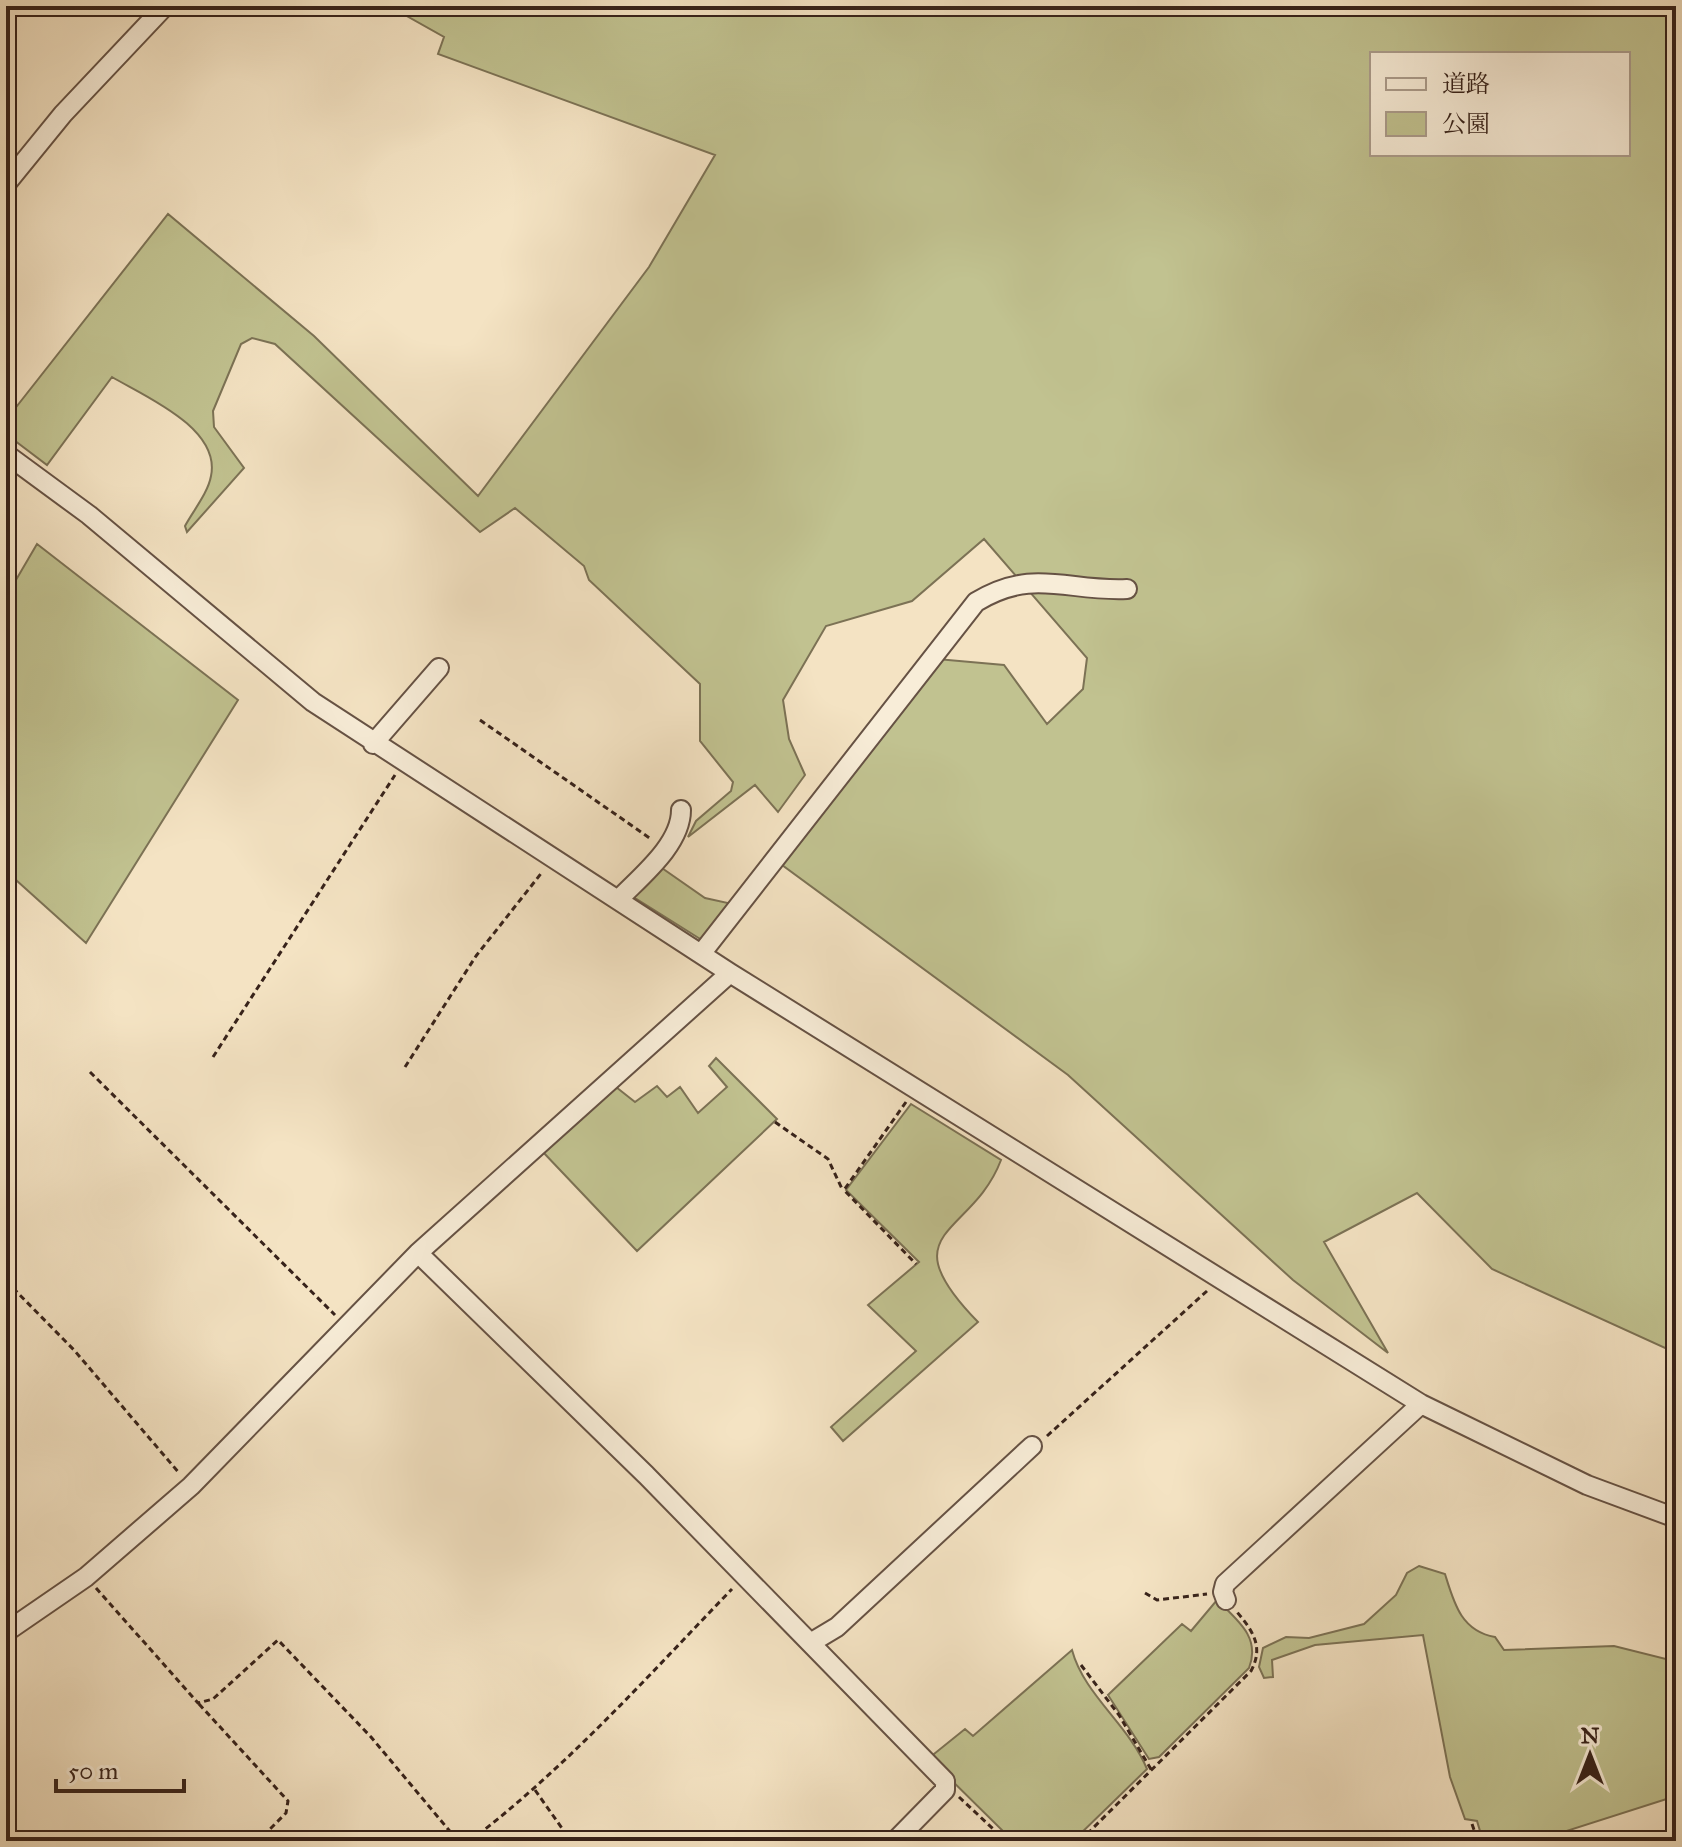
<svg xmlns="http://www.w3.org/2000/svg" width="1682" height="1847" viewBox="0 0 1682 1847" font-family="'IM FELL Great Primer','Noto Serif JP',serif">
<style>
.green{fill:#c1c290;stroke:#7c7255;stroke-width:2;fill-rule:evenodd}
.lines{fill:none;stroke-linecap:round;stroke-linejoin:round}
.minor-casing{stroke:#665244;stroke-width:22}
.path{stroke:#37221a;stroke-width:3;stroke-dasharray:6 4;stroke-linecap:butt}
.minor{stroke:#f8edd8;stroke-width:18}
</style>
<rect width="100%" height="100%" fill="#f4e3c3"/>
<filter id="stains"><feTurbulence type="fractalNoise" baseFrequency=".0025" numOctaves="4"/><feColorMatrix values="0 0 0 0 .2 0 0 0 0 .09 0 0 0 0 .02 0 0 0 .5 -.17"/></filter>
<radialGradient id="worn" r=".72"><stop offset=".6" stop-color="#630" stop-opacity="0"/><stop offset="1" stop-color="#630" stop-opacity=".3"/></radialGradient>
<path class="green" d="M389,6h1287v1347l-184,-84 -75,-76 -93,49 64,111 -95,-73 -225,-205 -290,-213 159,-203 67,6 43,59 36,-35 4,-31 -103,-119 -72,62 -86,25 -43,74 6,39 16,36 -27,37 -23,-27 -67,52 8,-16 35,-30 2,-9 -33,-41v-57l-111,-104 -5,-14 -69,-58 -35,24 -205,-188 -23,-6 -11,6 -28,67 1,16 30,41 -57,64 -2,-6c8,-15 23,-33 26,-50 10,-48 -67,-80 -99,-99l-65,88 -41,-31v-14l162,-206 146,122 164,160 171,-229 66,-112 -277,-101 6,-17zM1372,54h256v100h-256z
M37,544l201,156 -152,243 -80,-72v-274z
M659,866l46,32 23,5 2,5 -25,34 -70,-44v-6z
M716,1058l61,61 -140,132 -95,-100 74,-64 19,15 22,-16 10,11 13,-10 18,26 29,-26 -18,-21z
M911,1104l90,56c-29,77 -114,69 -23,162l-135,119 -12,-14 85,-76 -48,-46 51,-43 -73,-72z
M1419,1566l26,8c9,29 16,57 50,63l9,13 110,-4 60,15 2,135 -116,37 -6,8h-71l-6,-20 -12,-2 -15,-42 -27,-142 -108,10 -43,15 1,17 -9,1 -5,-11 4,-19 23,-11 23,1 55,-14 32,-29 11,-22z
M1217,1600c20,20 44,37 32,68l-90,89 -10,2 -41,-64 74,-71 9,7z
M1072,1650c12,45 57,75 75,119l-74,72h-60l-84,-83 36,-29 8,7z"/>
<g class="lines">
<g class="minor-casing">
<path id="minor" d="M6,184l57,-70 102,-108
M6,454l83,61 224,187 417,271 691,431 166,81 89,33
M373,744l66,-76
M618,900c22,-23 63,-55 63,-90
M701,954l275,-352c58,-35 91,-10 151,-13
M418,1253l228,222 299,306v9l-50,51
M1226,1600l-3,-8 2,-8 196,-180
M6,1632l80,-55 105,-91 227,-233 312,-280
M812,1642l25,-15 195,-181"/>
</g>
<path class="path" d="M480,720l171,119
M213,1057l182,-282
M405,1067l71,-111 67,-85
M90,1072l245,243
M906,1102l-62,88 72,74
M775,1122l53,37 15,32
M6,1281l68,69 106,124
M1047,1436l160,-145
M96,1588l102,115 15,-4 65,-59 93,97 87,104
M1145,1593l12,7 50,-6
M1081,1665l38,50 33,56
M199,1704l89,97 -2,12 -28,28
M535,1790l36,51
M959,1797l47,44
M1472,1824l6,17
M470,1841c97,-74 178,-165 262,-252
M1080,1841l171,-170c13,-24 2,-40 -14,-59"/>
<use href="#minor" class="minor"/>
</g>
<rect width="1682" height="1847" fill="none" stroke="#f4e3c3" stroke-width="32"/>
<rect x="8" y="8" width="1666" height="1831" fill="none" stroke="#37221a" stroke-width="4"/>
<rect x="16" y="16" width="1650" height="1815" fill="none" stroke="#37221a" stroke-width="2"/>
<rect x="1370" y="52" width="260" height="104" fill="#f8edd8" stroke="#ab9c8c" stroke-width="2"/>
<rect x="1386" y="78" width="40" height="12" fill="#f8edd8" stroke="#ab9c8c" stroke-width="2"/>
<text x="1442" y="92" font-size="24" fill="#37221a">道路</text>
<rect x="1386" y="112" width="40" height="24" fill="#c1c290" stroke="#ab9c8c" stroke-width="2"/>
<text x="1442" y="132" font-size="24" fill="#37221a">公園</text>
<g transform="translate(1590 1755)" stroke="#f8edd8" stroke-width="6" paint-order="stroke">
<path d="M0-6L14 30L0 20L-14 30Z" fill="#37221a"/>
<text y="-12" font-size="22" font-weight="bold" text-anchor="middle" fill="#37221a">N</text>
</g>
<path d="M56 1779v12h128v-12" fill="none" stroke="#37221a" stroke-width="4"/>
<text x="68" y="1779" font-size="24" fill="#37221a" stroke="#f8edd8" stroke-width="6" paint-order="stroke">50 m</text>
<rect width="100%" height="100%" filter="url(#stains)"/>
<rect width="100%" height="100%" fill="url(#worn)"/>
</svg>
